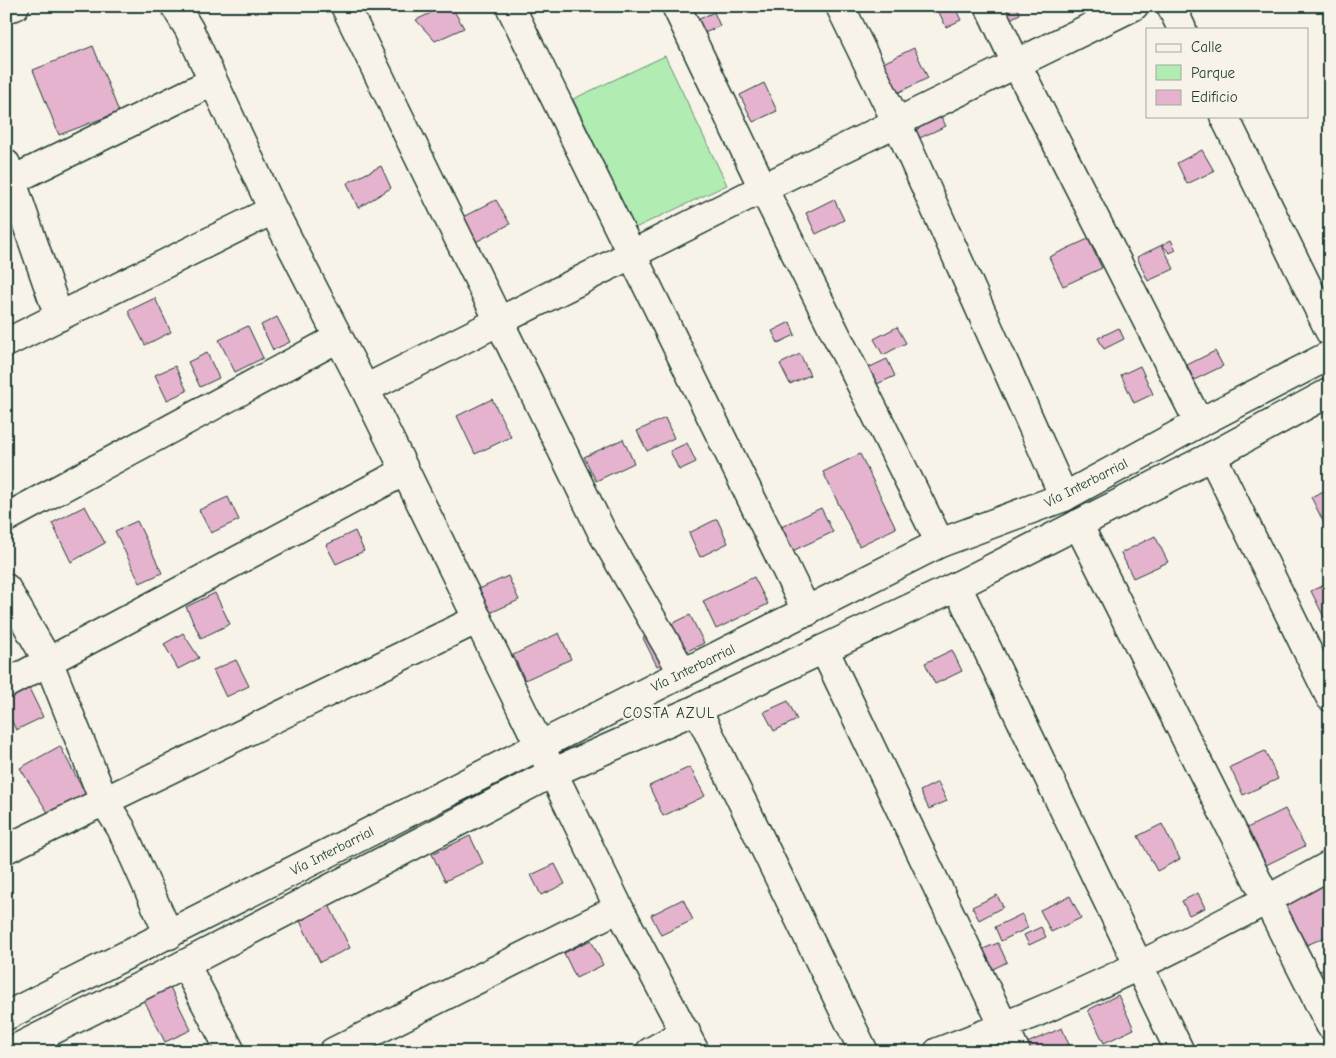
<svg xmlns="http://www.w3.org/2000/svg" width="1336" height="1058" viewBox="0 0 1336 1058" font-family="'Comic Neue',sans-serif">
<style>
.park{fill:#b1ecb2;stroke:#689473}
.building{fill:#e6b3cf;stroke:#1f3d34}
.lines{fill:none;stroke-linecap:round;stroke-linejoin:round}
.minor-casing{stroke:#1f3d34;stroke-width:31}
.major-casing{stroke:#1f3d34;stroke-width:31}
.minor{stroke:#f7f3e8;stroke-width:28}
.major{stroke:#f7f3e8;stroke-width:28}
.labels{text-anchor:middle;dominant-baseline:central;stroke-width:5;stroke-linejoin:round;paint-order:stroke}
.street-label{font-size:14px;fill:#1f3d34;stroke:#f7f3e8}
.neighbourhood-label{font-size:15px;letter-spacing:1px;fill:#1f3d34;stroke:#f7f3e8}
</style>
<rect width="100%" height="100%" fill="#f7f3e8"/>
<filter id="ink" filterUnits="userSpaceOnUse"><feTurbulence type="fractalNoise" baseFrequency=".02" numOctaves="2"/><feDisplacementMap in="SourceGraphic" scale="10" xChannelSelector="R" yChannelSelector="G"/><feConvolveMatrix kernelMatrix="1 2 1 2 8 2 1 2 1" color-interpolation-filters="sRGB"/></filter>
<g filter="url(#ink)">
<path class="park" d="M665,56l62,129 -92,43 -62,-129z"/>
<path class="building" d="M445,6h6l13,22 -29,13 -19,-21z
M936,6h18l7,14 -15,7z
M996,6h20l4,8 -16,8z
M714,12l6,14 -33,15 -6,-13z
M93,46l26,66 -60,23 -26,-65z
M914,48l14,30 -39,19 -14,-30z
M764,83l13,28 -24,11 -13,-27z
M936,107l10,19 -33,15 -9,-19z
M1202,150l12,21 -27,13 -10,-21z
M381,166l10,22 -33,20 -11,-25z
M834,199l10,21 -28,14 -10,-21z
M496,200l14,24 -44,23 -13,-25z
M1088,239l14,29 -39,18 -14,-29z
M1171,240l5,10 -6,3 -8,-8z
M1162,245l12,24 -26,12 -11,-24z
M155,298l16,34 -26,13 -17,-34z
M277,317l13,25 -17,8 -12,-25z
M790,322l5,13 -17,8 -6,-12z
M248,326l15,32 -28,14 -16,-32z
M897,327l9,16 -23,12 -9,-16z
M1119,328l5,11 -20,10 -6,-11z
M1215,351l8,15 -29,14 -7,-15z
M207,353l12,25 -19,9 -12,-25z
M800,354l10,21 -20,9 -10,-20z
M887,359l8,17 -34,15 -8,-16z
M175,366l12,25 -20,9 -12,-25z
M1140,366l13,28 -19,9 -13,-28z
M492,399l19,38 -36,17 -18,-38z
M665,418l9,20 -27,13 -10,-20z
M623,439l11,24 -38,18 -12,-24z
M687,443l9,19 -17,8 -9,-19z
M860,454l36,74 -37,18 -36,-74z
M1330,488v32l-6,3 -13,-26z
M228,497l11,23 -28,13 -12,-23z
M85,506l20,37 -34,19 -19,-39z
M821,508l12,24 -45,21 -11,-24z
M717,519l11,24 -28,14 -11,-24z
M137,521l25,52 -22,10 -25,-52z
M355,531l9,20 -28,13 -10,-19z
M1155,536l13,26 -35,16 -12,-25z
M508,576l11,24 -29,13 -11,-24z
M754,577l14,27 -52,25 -13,-28z
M1330,582v32l-6,3 -13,-26z
M215,593l15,31 -29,14 -15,-31z
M690,615l14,28 -47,23 -14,-28z
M183,633l16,25 -21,11 -14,-25z
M559,633l12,26 -46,21 -12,-25z
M952,650l10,21 -27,13 -10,-21z
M236,660l13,26 -23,11 -13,-27z
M25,680l18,37 -27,13 -10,-21v-20z
M788,701l9,19 -23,11 -10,-19z
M60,746l28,53 -36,20 -32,-51z
M1265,751l13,28 -35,16 -13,-28z
M690,767l15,29 -42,20 -14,-30z
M938,782l9,19 -18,8 -9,-18z
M1285,809l20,37 -39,19 -19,-37z
M6,814l14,24 -14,9z
M1162,824l18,35 -23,12 -19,-35z
M470,836l13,27 -38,18 -13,-27z
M555,864l10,20 -24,11 -10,-20z
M1330,879v56l-23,10 -2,-4 -8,5 -22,-42z
M1198,893l7,15 -16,7 -7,-14z
M997,895l6,12 -24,13 -7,-13z
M1070,896l11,22 -30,14 -11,-22z
M683,899l10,21 -32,15 -10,-20z
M328,903l22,45 -30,14 -22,-45z
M1022,914l6,14 -27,13 -6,-14z
M1041,927l5,10 -17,8 -5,-10z
M591,940l12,25 -27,13 -12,-25z
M998,943l9,19 -14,7 -10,-20z
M1330,966v37l-20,-27z
M168,983l23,47 -26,12 -23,-46z
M1118,995l16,34 -30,14 -16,-33z
M1062,1028l10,24h-50l-2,-6z"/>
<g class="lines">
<g class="minor-casing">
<path id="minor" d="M175,6l14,23 84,181 92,179 254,519 76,144
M345,6l258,528 80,139
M510,6l297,606
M676,6l87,182 177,355
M840,6l57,117 167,374
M989,6l27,57 183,360
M1171,6l11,23
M6,8l9,-2
M1224,116l106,216
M6,164l53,153
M13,180l199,-98
M6,343l267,-133
M365,389l398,-201 371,-182
M1212,456l118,241
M6,518l332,-180
M1078,524l252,501
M957,586l223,466
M6,588l43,75 55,138 17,27 48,107
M824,649l192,403
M6,684l399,-213
M697,709l167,343
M6,849l472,-230
M185,964l46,88
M333,1052l286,-144
M650,1052l36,-20
M938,1052c135,-50 266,-116 392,-187"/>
</g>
<g class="major-casing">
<path id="major" d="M6,1016l934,-473 124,-46 135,-74 131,-68
M9,1052l176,-88 367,-191 145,-64 260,-123 255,-130 118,-64"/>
</g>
<use href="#minor" class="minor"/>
<use href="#major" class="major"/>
</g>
</g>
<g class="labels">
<g class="street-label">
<text transform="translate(1086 483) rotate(-27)">Vía Interbarrial</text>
<text transform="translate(693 668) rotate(-26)">Vía Interbarrial</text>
<text transform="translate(332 851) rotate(-27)">Vía Interbarrial</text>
</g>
<g class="neighbourhood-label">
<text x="669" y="713">COSTA AZUL</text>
</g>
</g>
<rect width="1336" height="1058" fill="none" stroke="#f7f3e8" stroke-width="25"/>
<rect x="12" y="12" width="1311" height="1033" fill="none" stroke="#1f3d34" stroke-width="2" filter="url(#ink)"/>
<rect x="1146" y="28" width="162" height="90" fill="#f7f3e8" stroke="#a1aaa0"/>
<rect x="1156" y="44" width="25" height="8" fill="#f7f3e8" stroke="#a1aaa0"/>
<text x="1191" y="52" font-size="15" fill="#1f3d34">Calle</text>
<rect x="1156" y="65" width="25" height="15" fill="#b1ecb2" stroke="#a1aaa0"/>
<text x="1191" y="78" font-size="15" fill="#1f3d34">Parque</text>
<rect x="1156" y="90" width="25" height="15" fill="#e6b3cf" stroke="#a1aaa0"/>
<text x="1191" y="102" font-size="15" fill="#1f3d34">Edificio</text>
</svg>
